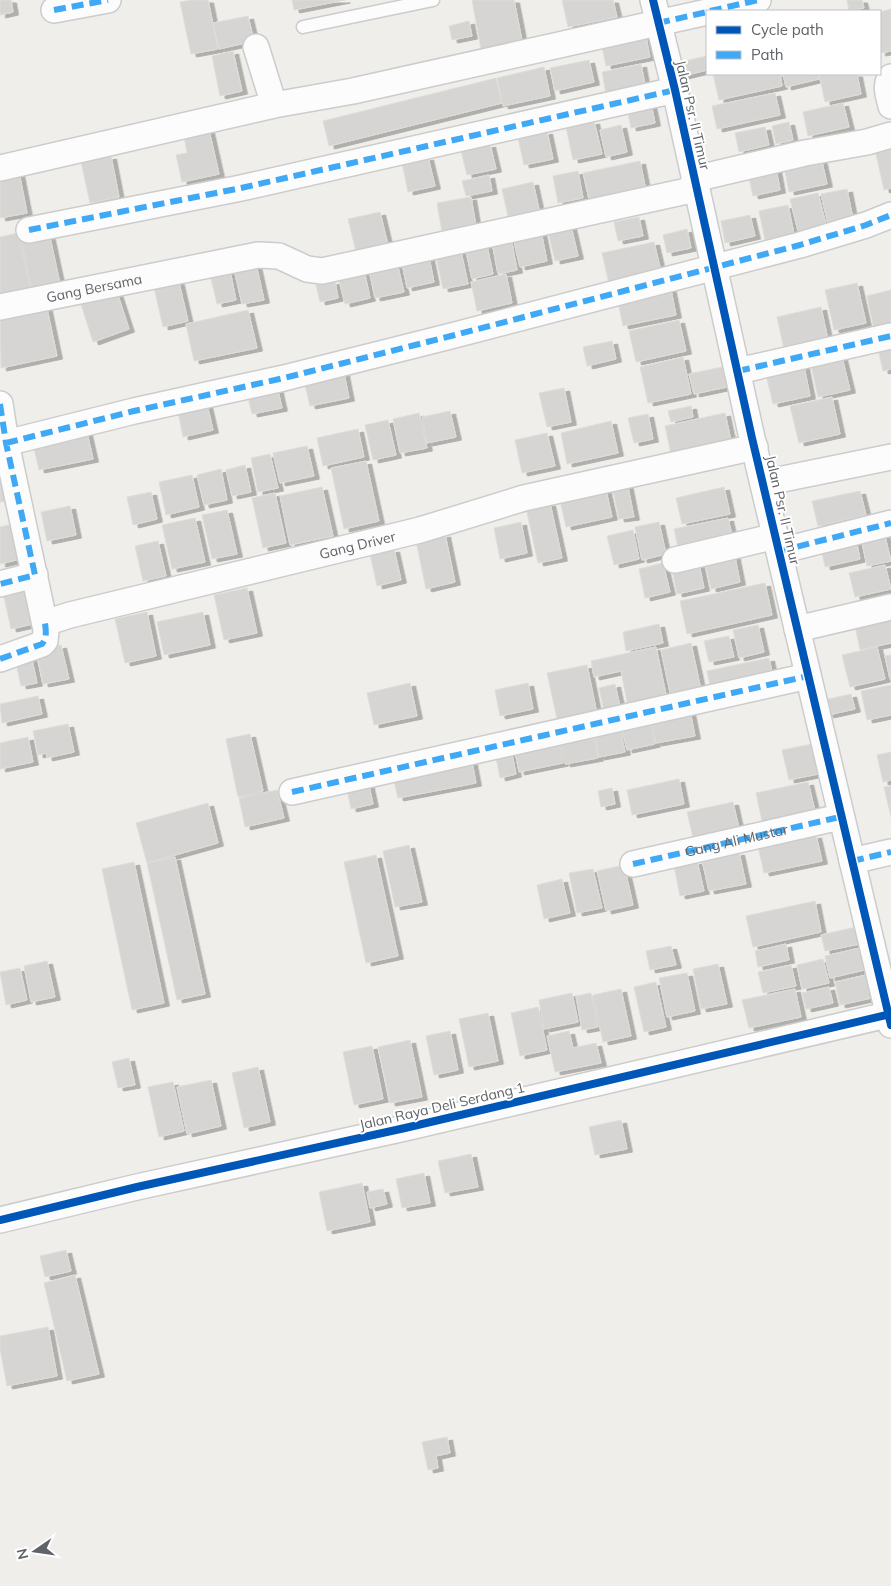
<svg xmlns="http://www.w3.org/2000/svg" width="891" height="1586" viewBox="0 0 891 1586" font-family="Mulish,sans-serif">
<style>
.building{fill:#d6d5d3;stroke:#deddd9;filter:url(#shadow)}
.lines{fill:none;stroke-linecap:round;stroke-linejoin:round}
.service-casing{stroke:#cbcccc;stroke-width:15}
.minor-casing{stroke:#cbcccc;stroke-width:28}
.service{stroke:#fdfcfc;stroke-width:12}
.minor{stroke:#fdfcfc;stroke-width:25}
.quiet{stroke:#3fa9f5;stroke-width:6;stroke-dasharray:12 6;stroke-linecap:butt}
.cycleway-casing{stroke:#fff;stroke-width:11}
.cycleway{stroke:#0057b8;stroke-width:8}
.labels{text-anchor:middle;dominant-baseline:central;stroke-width:4;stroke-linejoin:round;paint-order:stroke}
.street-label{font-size:14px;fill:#5f6368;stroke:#fff}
</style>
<defs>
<filter id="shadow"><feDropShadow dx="5.5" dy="3" stdDeviation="0" flood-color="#0004"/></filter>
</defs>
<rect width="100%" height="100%" fill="#efeeea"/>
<path class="building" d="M0,0h11l2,12 -13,3z
M192,0h16l10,49 -27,5 -11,-52z
M292,0h53l-51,10z
M472,0h42l8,41 -41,8z
M562,0h51l4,17 -49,10z
M847,0h15l2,8 -15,3z
M891,9v42l-11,2v-41z
M248,16l6,25 -35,8 -6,-26z
M469,21l3,15 -20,4 -3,-14z
M645,32l5,25 -44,9 -5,-24z
M233,51l9,40 -22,5 -8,-40z
M707,56v14l-24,6 -3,-14z
M589,60l5,22 -39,9 -5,-23z
M641,64l4,21 -39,9 -4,-22z
M544,67l6,29 -47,10 -6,-28z
M713,74h67l2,12 -63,14z
M783,74h35l1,5 -33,8z
M819,74h38l4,20 -36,8z
M496,78l6,25 -173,43 -6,-25z
M775,93l5,22 -63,14 -5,-23z
M650,99l5,24 -24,5 -5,-24z
M843,103l6,24 -41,9 -5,-24z
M594,121l8,33 -29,6 -7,-33z
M789,122l4,18 -17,4 -4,-18z
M621,125l6,27 -21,5 -6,-27z
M765,127l4,18 -30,7 -4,-19z
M209,130l10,44 -37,8 -6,-27 11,-2 -3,-17z
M547,131l6,28 -29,6 -6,-27z
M490,144l6,25 -29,6 -6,-24z
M891,146v42l-7,2 -9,-40z
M820,153l7,31 -38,8 -6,-31z
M111,156l8,41 -29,6 -9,-41z
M428,157l7,29 -27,6 -6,-29z
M640,161l6,30 -56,12 -7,-30z
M775,163l5,27 -27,6 -6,-27z
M18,167l9,46 -27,5v-48z
M578,171l5,27 -25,5 -5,-27z
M489,175l3,16 -26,5 -4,-15z
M533,182l7,32 -31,7 -7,-32z
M847,189l6,30 -25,5 -7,-30z
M818,193l8,32 -28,6 -8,-32z
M471,197l6,35 -34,6 -6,-35z
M788,205l6,29 -29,6 -6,-29z
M380,212l8,33 -32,7 -8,-33z
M750,215l5,21 -30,7 -4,-22z
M639,217l4,19 -25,5 -4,-19z
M571,226l7,30 -23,5 -7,-30z
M48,228l12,56 -28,6 -12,-56z
M687,229l4,19 -24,5 -4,-18z
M541,231l6,30 -27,6 -7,-30z
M18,233l13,58 -31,7v-61z
M511,238l6,32 -19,4 -6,-32z
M486,241l7,33 -21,5 -7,-33z
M654,242l8,34 -52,12 -8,-35z
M460,247l8,37 -25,5 -8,-37z
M428,252l6,30 -27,6 -6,-30z
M396,259l8,33 -29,6 -7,-33z
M256,264l8,36 -22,4 -8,-35z
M229,266l7,34 -19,4 -8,-34z
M364,270l6,28 -25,6 -7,-28z
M177,274l11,47 -25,6 -11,-48z
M506,274l6,29 -35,8 -6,-29z
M335,281l3,17 -18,4 -4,-17z
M857,283l9,40 -32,7 -9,-40z
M670,285l6,30 -53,11 -6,-29z
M116,289l13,40 -36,13 -13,-41z
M891,290v36l-17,4 -7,-34z
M46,304l11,52 -56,12 -1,-54z
M821,307l8,38 -44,9 -8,-37z
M248,310l9,38 -63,13 -8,-37z
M679,320l7,31 -50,11 -7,-31z
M612,341l4,18 -29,7 -4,-19z
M891,341v28l-8,2 -6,-27z
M841,353l9,37 -32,7 -8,-37z
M683,357l8,37 -43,9 -8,-36z
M803,361l7,35 -37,8 -8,-34z
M722,367l5,20 -33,7 -5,-20z
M343,368l6,30 -39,8 -7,-29z
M276,382l6,26 -30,6 -6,-25z
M564,388l7,34 -24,5 -8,-34z
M832,397l8,37 -41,9 -9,-37z
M206,400l7,30 -30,7 -6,-30z
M691,406l2,11 -22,5 -3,-11z
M450,411l6,26 -29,6 -5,-26z
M419,413l8,35 -27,5 -7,-34z
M725,413l6,28 -60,13 -6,-28z
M648,414l5,25 -19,4 -6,-25z
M388,420l8,35 -23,5 -8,-35z
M611,421l7,32 -51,11 -6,-31z
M86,428l7,31 -54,11 -7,-30z
M358,429l6,28 -41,9 -6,-28z
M547,433l8,33 -33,7 -7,-33z
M307,446l7,30 -34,7 -7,-30z
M270,454l8,34 -20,4 -7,-34z
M366,461l13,60 -35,8 -13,-61z
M245,465l6,27 -19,4 -6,-26z
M221,469l6,31 -23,5 -7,-30z
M9,473l6,26 -15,3v-27z
M192,475l7,32 -33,8 -7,-33z
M627,482l7,35 -15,2 -7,-33z
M605,486l7,31 -46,10 -7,-31z
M322,487l11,49 -43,9 -10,-49z
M724,487l6,27 -48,10 -6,-26z
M860,491l6,24 -48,11 -6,-25z
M151,492l6,27 -24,6 -6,-28z
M275,493l11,50 -23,5 -11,-50z
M550,503l12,55 -24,5 -12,-55z
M70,506l6,29 -29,6 -6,-29z
M227,510l10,44 -25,5 -10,-44z
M195,518l10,44 -33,7 -10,-44z
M728,518l6,26 -54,12 -6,-27z
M21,522l8,35 -29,7v-37z
M521,522l6,31 -27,6 -6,-31z
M659,522l7,32 -24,6 -7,-33z
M883,528l8,33 -24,5 -7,-33z
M633,530l6,29 -25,6 -7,-29z
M445,534l10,48 -29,7 -10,-48z
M856,540l4,19 -35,8 -4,-19z
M158,541l8,35 -23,5 -8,-35z
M394,549l7,31 -24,6 -7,-32z
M734,552l6,30 -29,7 -7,-30z
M663,563l7,29 -25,6 -6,-29z
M699,564l5,24 -27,6 -5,-24z
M885,565l6,24 -36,8 -6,-24z
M33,581l9,41 -31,7 -9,-41z
M765,583l7,32 -85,19 -7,-33z
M247,588l10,45 -33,7 -10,-45z
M147,612l9,44 -31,7 -10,-44z
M203,612l7,33 -46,10 -7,-33z
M891,618v25l-31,7 -5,-24z
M659,624l4,19 -37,8 -3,-19z
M758,625l6,27 -25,6 -6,-28z
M729,636l5,21 -25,5 -5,-21z
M691,643l11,52 -30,7 -11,-52z
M61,645l8,34 -26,5 -7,-33z
M656,647l12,57 -39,8 -8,-41 -27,6 -3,-16z
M877,647l8,32 -35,8 -8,-32z
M31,655l6,28 -16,3 -6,-27z
M891,655v24h-1l-5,-23z
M769,658l5,24 -62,13 -5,-24z
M587,665l11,54 -39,9 -12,-55z
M410,683l7,33 -43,9 -7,-32z
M528,683l5,26 -33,7 -5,-26z
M615,684l7,32 -16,4 -7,-32z
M891,685v30l-24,5 -6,-29z
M851,694l4,15 -27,6 -4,-15z
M38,696l4,18 -40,9 -2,-19z
M690,711l5,25 -39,7 -4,-24z
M650,720l5,24 -28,6 -6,-25z
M68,724l6,28 -27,6 -1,-5 -8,2 -5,-24z
M620,727l5,25 -26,5 -4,-24z
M593,733l5,25 -33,6 -5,-25z
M250,734l13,57 -25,6 -12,-58z
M28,737l5,25 -33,7v-26z
M558,738l5,25 -44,9 -5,-26z
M812,744l6,30 -29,6 -7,-30z
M511,749l5,25 -16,4 -5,-26z
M891,752v28l-8,2 -6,-27z
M471,757l5,26 -78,15 -6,-26z
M679,779l5,25 -52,11 -5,-25z
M368,781l5,23 -22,5 -5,-24z
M808,782l8,33 -53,11 -7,-33z
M891,786v31l-7,-30z
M612,788l3,16 -14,3 -3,-16z
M277,790l7,28 -39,9 -6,-29z
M733,802l7,31 -46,9 -7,-30z
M208,803l10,40 -71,20 -11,-40z
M816,835l6,26 -58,12 -6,-26z
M409,845l13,57 -27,5 -12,-56z
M739,852l7,32 -37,7 -7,-31z
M376,855l22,101 -32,7 -22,-101z
M175,857l30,137 -28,6 -30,-137z
M697,861l7,30 -24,5 -6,-30z
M134,862l30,141 -32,7 -30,-141z
M624,865l9,40 -27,6 -9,-40z
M593,869l9,39 -25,5 -8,-40z
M562,879l8,34 -26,6 -7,-34z
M815,901l6,31 -68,15 -7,-31z
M856,927l4,17 -35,7 -4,-16z
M786,944l3,16 -31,7 -3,-16z
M671,946l5,19 -26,5 -4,-19z
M864,947l5,22 -39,9 -5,-22z
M823,959l6,24 -27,6 -5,-24z
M47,961l8,36 -24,5 -7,-36z
M718,964l9,40 -26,5 -8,-40z
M791,965l5,21 -33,7 -5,-21z
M20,968l7,32 -21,5 -6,-33z
M687,973l8,38 -28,6 -8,-39z
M871,974l5,23 -36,8 -5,-23z
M656,982l10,45 -22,5 -10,-45z
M829,987l4,16 -27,6 -4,-16z
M621,989l10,47 -28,6 -10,-47z
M795,989l6,28 -52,11 -7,-28z
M572,993l6,29 -34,7 -5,-29z
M591,993l7,34 -16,3 -6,-34z
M538,1007l9,43 -27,6 -9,-43z
M488,1013l10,48 -29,6 -10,-48z
M450,1031l8,39 -24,5 -8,-39z
M569,1031l4,17 23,-5 5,20 -46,9 -8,-36z
M410,1040l12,57 -32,6 -12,-56z
M372,1046l11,53 -29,6 -11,-53z
M129,1058l6,27 -17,3 -6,-26z
M258,1067l12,55 -26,6 -12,-55z
M211,1080l10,46 -34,8 -10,-47z
M173,1082l11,49 -25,6 -11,-50z
M621,1120l6,29 -32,6 -6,-28z
M471,1154l7,33 -33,6 -7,-32z
M424,1173l6,30 -28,5 -6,-29z
M362,1183l8,39 -43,9 -8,-39z
M383,1189l4,15 -17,4 -3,-16z
M66,1250l5,21 -26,6 -5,-21z
M75,1275l24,99 -32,7 -23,-98z
M48,1327l9,49 -50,10 -7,-37v-13z
M447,1437l3,16 -14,3 2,12 -10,2 -6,-28z"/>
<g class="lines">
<g class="service-casing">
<path id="service" d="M303,27l130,-27"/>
</g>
<g class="minor-casing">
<g id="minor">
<path d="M653,0l22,90 77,348 139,587"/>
<path d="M54,10l54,-10"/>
<path d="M710,11l48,-11"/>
<path d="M256,47l18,58"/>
<path d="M891,77c-7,8 -2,20 0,29"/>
<path d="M0,168l274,-63 79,-14 354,-79"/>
<path d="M694,179l111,-26 62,-11 24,-7"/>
<path d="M29,230l212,-42 434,-98"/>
<path id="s1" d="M0,307l258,-52 21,1 28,13 15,2 374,-82"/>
<path d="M738,371l153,-35"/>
<path d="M0,404l6,39 40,187 -1,11 -3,3 -42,15"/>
<path d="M6,443l128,-32 150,-33 167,-42 349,-91 66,-20 25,-10"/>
<path d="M763,483l128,-26"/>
<path d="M780,551l111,-28"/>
<path d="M675,560l101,-24"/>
<path d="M0,584l35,-9"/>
<path id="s2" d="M45,623l25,-8 350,-85 104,-32 231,-51"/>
<path d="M797,629l94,-22"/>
<path d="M292,792l516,-116"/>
<path d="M852,861l39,-9"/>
<path id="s3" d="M633,864l207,-47"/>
<path d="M0,1220l137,-33 268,-59 486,-114"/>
</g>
</g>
<use href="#service" class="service"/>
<use href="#minor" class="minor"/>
<path class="quiet" d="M54,10l54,-10
M710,11l48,-11
M658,23l49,-11
M29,230l212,-42 434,-98
M738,371l153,-35
M0,404l6,39 29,132 -35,9
M6,443l128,-32 150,-33 167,-42 349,-91 66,-20 25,-10
M780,551l111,-28
M0,659l42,-15c5,-5 4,-14 3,-21
M292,792l516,-116
M852,861l39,-9
M633,864l207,-47"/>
<g class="cycleway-casing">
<path id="cycleway" d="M653,0l22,90 77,348 139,587
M0,1220l137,-33 268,-59 486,-114"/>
</g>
<use href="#cycleway" class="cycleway"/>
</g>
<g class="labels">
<g class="street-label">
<text transform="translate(693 115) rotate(77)">Jalan Psr. II Timur</text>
<text stroke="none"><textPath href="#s1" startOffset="96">Gang Bersama</textPath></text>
<text transform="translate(783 510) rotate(77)">Jalan Psr. II Timur</text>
<text stroke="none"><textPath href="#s2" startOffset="322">Gang Driver</textPath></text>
<text stroke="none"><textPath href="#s3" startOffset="106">Gang Ali Mustar</textPath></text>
<text transform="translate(442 1106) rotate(-13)">Jalan Raya Deli Serdang 1</text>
</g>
</g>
<rect x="706" y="10" width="175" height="65" fill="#ffffff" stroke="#bfc1c3"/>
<rect x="716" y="26" width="25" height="8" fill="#0057b8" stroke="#bfc1c3"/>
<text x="751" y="35" font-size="15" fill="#5f6368">Cycle path</text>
<rect x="716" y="51" width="25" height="8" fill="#3fa9f5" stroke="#bfc1c3"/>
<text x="751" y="60" font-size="15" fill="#5f6368">Path</text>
<g transform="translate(35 1551) rotate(257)" stroke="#ffffff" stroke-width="4" paint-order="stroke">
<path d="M0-4L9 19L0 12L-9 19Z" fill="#5f6368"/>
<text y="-8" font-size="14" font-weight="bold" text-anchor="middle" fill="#5f6368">N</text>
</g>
</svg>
